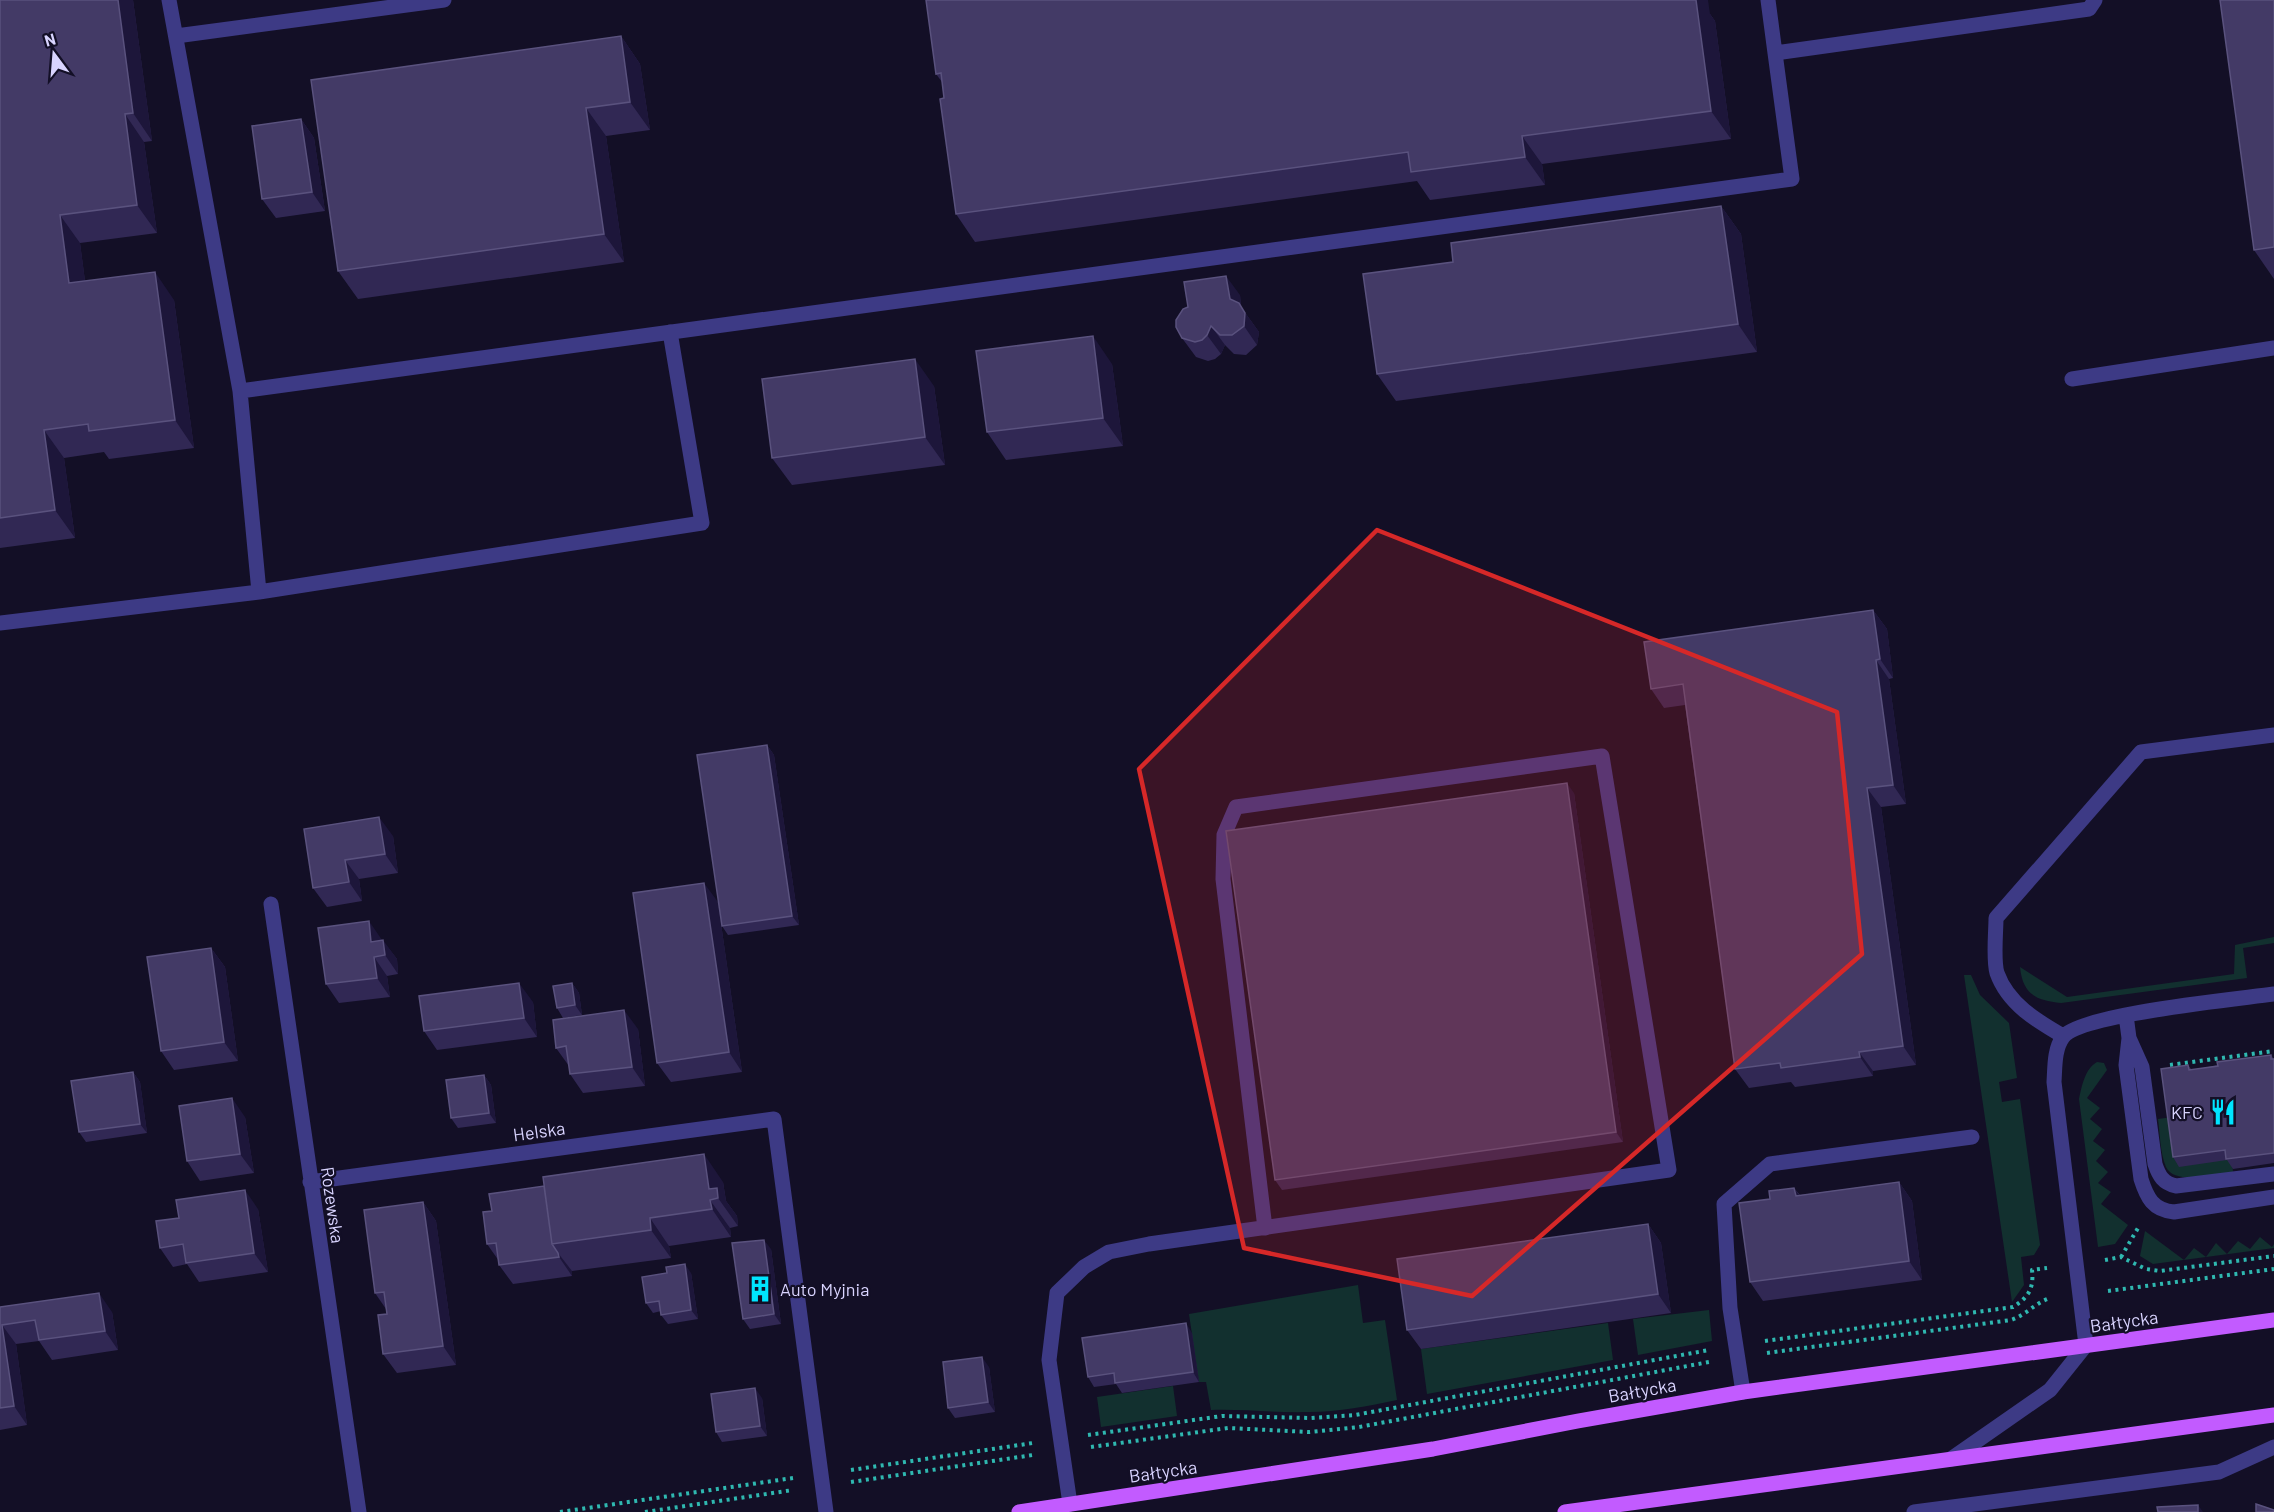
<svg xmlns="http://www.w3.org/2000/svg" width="2274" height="1512" viewBox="0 0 2274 1512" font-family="Barlow,sans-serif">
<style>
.green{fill:#12302f}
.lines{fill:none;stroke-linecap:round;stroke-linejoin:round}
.path{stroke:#2fb8b0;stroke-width:4;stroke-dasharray:3 4.5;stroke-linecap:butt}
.service{stroke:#3d3a85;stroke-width:15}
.minor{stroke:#3d3a85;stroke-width:15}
.primary{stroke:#c25bff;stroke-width:15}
.wall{fill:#312854}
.shaded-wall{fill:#1d163a}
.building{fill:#433a66;stroke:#5a527e;stroke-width:1.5}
.marked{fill:#d62828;fill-opacity:0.2;stroke:#d62828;stroke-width:4.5;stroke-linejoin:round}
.labels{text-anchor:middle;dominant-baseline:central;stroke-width:4.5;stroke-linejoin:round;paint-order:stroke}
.poi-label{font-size:18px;fill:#d9d4ff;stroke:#130f26;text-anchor:end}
.street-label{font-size:18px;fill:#d9d4ff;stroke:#130f26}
</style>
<rect width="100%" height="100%" fill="#130f26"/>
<path class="green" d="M2274,937v6l-31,5 4,30 -186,25c-25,-3 -38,-8 -41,-36l47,30 167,-23 1,-29z
M1964,975h7l9,20 29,28 8,55 -18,4 3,20 18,-3 20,146 -6,10 -13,2 3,28 -12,17z
M2097,1062l7,1 3,7 -20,28 13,10 -10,11 12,10 -9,12 12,9 -9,11 12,11 -10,11 13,9 -10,12 27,21 -13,19 -17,3 -19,-148c3,-14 6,-30 18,-37z
M2173,1117l59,43 1,12c-17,2 -58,14 -67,-5 -6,-14 -6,-33 -8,-48z
M2145,1231l39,29 10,-12 12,9 10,-14 11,11 11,-13 12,8 10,-12 12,10 2,-3v4l-121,16 -13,-8z
M1358,1285l5,38 22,-3 12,80c-29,6 -58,12 -88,12 -33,1 -65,-3 -98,-2l-5,-28h-7l-10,-68z
M1709,1310l3,31 -74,14 -5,-36z
M1608,1323l5,37 -186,34 -6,-45z
M1173,1386l4,30 -76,11 -4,-30z"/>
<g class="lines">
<path class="path" d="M2170,1065l104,-14
M2121,1257l17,-29
M2105,1260l16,-3 25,12 14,2 114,-15
M2108,1291l166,-22
M1765,1341l248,-34c16,-10 21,-19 19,-37l15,-2
M1767,1353l244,-33c15,-5 24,-17 39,-22
M1088,1435l134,-19 89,2 44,-3 354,-65
M1091,1447l137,-19 81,4 50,-5 350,-65
M851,1470l182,-27
M851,1482l182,-27
M560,1512l233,-34
M645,1512l148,-22"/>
<path class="service" d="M169,0l71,391 19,201
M1768,0l7,53 314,-44 6,-9
M176,36l268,-36
M2072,379l202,-31
M240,391l1552,-212 -17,-126
M0,623l259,-31 443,-69 -32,-191
M2126,1015l3,23 -3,27 15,114c6,19 12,31 33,33l100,-15
M2063,1036c-26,-15 -55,-32 -66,-63 -4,-13 -1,-41 -1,-55l145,-166 133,-17
M2129,1038l13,29 13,97c4,12 8,19 21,22l98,-12
M1743,1392l-13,-84 -6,-104 46,-40 202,-27
M1951,1459l99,-69 36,-45 -32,-263c1,-14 0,-33 9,-45 17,-23 176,-38 211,-43
M1070,1504l-21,-144 8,-67 27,-26 25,-15 40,-8 520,-74 -67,-414 -366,51 -12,28 -1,44 42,349"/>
<path class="minor" d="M271,904l88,608
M310,1182l464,-63 52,393
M1914,1512l305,-40 55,-25"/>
<path class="primary" d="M1019,1512l414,-63 145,-28 165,-29 531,-72
M1565,1512l709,-97"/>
</g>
<path class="wall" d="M0,0h133l19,141 -8,1 13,91 -77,10 5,38 89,19 20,148 -85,11 -5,-7 -40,6 11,80 -75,10z
M2274,0v279l-20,-29z
M1710,14l5,7 16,118 -189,25 3,21 -115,15 -13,-19 -442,61 -19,-28 -14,-132 -6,-8z
M621,36l19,28 10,66 -44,6 18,126 -266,37 -20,-28z
M301,119l13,19 11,73 -49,7 -14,-19z
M1721,206l20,28 16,118 -361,49 -19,-27 76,-112z
M1240,295l1,12 18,25 -2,13 -11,10 -12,-1 -9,-9 -4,9 -6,5 -7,2 -12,-4 -14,-19z
M1112,364l11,82 -117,14 -19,-28z
M934,386l11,79 -153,20 -20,-27z
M1873,610l14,19 6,49 -4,1 17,125 -25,3 35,258 -43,6v5l-78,11 -4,-5 -42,6 -14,-19 -50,-364 -21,3 -13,-19z
M767,745l7,10 25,170 -71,10 -6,-9z
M1574,793l49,349 -341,48 -7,-10z
M304,829l89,7 5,37 -39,6 3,22 -35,6 -14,-19z
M718,902l24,170 -71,10 -14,-19z
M382,940l15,19 1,15 -11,2 3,21 -51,6 -13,-19z
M211,948l14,19 13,94 -64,9 -13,-19z
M572,983l7,10 3,22 -19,3 -6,-10z
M533,1002l4,35 -100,13 -13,-19z
M638,1029l7,57 -62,7 -13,-19 -1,-8 -13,-18z
M2271,1055l3,4v104l-41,6 -6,-9 -48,7 -6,-10 15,-92 4,5z
M133,1072l7,10 7,51 -61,9 -7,-10z
M484,1075l7,10 5,38 -38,5 -7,-10z
M245,1117l9,56 -54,8 -13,-20z
M723,1182l3,19 11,15 1,10 -8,2 1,9 -62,9 2,12 -99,13v5l-59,8 -14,-19v-4l-12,-17z
M1899,1182l13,19 10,79 -159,21 -13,-19 20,-83 24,-11 6,7z
M423,1202l13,19 20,144 -59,8 -14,-19 4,-40 -1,-5 -11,-16z
M258,1209l10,63 -69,10 -12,-18 -14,3 -13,-19z
M1648,1224l13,19 10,70 -250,36 -14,-19z
M771,1249l10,75 -31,5 -7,-10z
M691,1273l7,46 -30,5 -7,-9v-4l-8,2 -7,-10z
M0,1307l112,5 6,38 -66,10 -13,-19 -23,3 11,81 -27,5z
M1192,1333l7,49 -77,11 -6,-9 -22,3 -6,-10z
M989,1367l6,45 -40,6 -7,-10z
M762,1398l5,38 -45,6 -6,-10z"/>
<path class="shaded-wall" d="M118,0h15l19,141 -19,-28z
M1696,0h12l2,14 5,7 16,118 -20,-28z
M621,36l19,28 10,66 -20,-28z
M586,108l20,28 18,126 -20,-28z
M125,114l19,28 13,91 -20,-28z
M301,119l13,19 11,73 -13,-19z
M1522,136l20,28 3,21 -20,-28z
M1721,206l20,28 16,118 -19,-28z
M60,215l20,28 9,68 -20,-28z
M155,272l19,28 20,148 -19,-28z
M1226,276l14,19 1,12 18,25 -2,13 -13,-19 -14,-27z
M1211,326l14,19 -4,9 -14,-19z
M1093,336l19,28 11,82 -20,-28z
M915,359l19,27 11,79 -20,-28z
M44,430l20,28 11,80 -20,-28z
M1873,610l14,19 6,49 -13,-19z
M1876,660l13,19 17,125 -13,-19z
M767,745l7,10 25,170 -7,-9z
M1567,783l7,10 49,349 -7,-10z
M1867,788l14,19 35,258 -13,-19z
M379,817l14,19 5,37 -13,-19z
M345,860l14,19 3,22 -13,-19z
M704,883l14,19 24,170 -13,-20z
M369,921l13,19 -11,2z
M383,940l14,19 1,15 -13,-19z
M211,948l14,19 13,94 -14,-19z
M374,957l13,19 3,21 -13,-19z
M519,983l14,19 4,35 -13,-19z
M572,983l7,10 3,22 -7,-10z
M624,1010l14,19 7,57 -13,-19z
M1859,1052l14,19v5l-13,-19z
M133,1072l7,10 7,51 -7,-9z
M484,1075l7,10 5,38 -7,-10z
M232,1098l13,19 9,56 -14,-19z
M704,1154l19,28 3,19 11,15 1,10 -20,-28 -9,-9z
M1899,1182l13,19 10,79 -13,-19z
M1794,1188l14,19 -12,-11z
M245,1190l13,19 10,63 -14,-19z
M710,1200l20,28 1,9 -19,-28z
M423,1202l13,19 20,144 -13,-19z
M650,1218l19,28 2,12 -20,-28z
M1648,1224l13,19 10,70 -13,-19z
M764,1240l7,9 10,75 -7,-10z
M558,1253l14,18v5l-13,-19z
M685,1264l6,9 7,46 -7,-9z
M99,1293l13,19 6,38 -13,-19z
M1186,1323l6,10 7,49 -6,-10z
M2,1325l14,19 11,81 -13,-19z
M982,1357l7,10 6,45 -7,-10z
M755,1388l7,10 5,38 -7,-10z
M2198,1505l5,7h-5z"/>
<path class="building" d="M0,0h118l15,113 -8,1 12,91 -77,10 9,68 86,-11 20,148 -86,11 -1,-7 -44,6 11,80 -55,8z
M926,0h770l15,111 -189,25 3,21 -114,15 -3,-20 -452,62 -16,-115 4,-1 -3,-25 -5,1z
M2220,0h54v247l-20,3z
M621,36l9,66 -44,6 18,126 -266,37 -27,-191z
M301,119l11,73 -50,7 -10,-73z
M1721,206l17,118 -361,50 -14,-100 90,-12 -2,-19z
M1226,276l4,23 9,4 6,10 -1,13 -12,9h-12l-9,-9 -4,9 -5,5 -7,2 -13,-4 -6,-11v-7l7,-11 5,-2 -4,-25z
M1093,336l10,82 -116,14 -11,-81z
M915,359l10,78 -153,21 -10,-79z
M1873,610l7,49 -4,1 17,125 -26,3 36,258 -44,6 1,5 -79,11 -1,-5 -45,6 -52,-385 -32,5 -7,-47z
M767,745l25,171 -70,10 -25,-171z
M1567,783l49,349 -341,48 -49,-349z
M379,817l6,37 -40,6 4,22 -36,6 -9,-59z
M704,883l25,169 -72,11 -24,-170z
M369,921l2,21 12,-2 2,15 -11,2 3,21 -51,6 -8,-56z
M211,948l13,94 -63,9 -14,-94z
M519,983l5,35 -100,13 -5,-35z
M572,983l3,22 -18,3 -4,-22z
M624,1010l8,57 -62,7 -4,-28 -10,2 -3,-28z
M2271,1055v4h3v94l-48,6 -1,-9 -52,7 -12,-88 27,-4 1,5 29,-4 -1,-4z
M133,1072l7,52 -61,8 -8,-51z
M484,1075l5,38 -38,5 -5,-38z
M232,1098l8,56 -53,7 -8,-55z
M704,1154l5,35 8,-1 1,10 -8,2 2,9 -62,9 1,12 -99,14 -9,-67z
M1899,1182l10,79 -159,21 -11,-79 31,-4 -1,-8 25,-3 2,8z
M544,1186l8,58 6,9 1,4 -60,8 -3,-22 -9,1 -4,-32 9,-1 -3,-17z
M245,1190l9,63 -68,10 -3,-19 -23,4 -4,-27 23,-3 -3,-18z
M423,1202l20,144 -60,8 -5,-39 9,-1 -3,-22 -9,1 -11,-83z
M1648,1224l10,70 -251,36 -10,-71z
M764,1240l10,74 -31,5 -11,-76z
M685,1264l6,46 -30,5 -2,-14 -13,2 -4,-26 25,-4 -1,-6z
M99,1293l6,38 -66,9 -4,-20 -33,5 12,81 -14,2v-101z
M1186,1323l7,49 -78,11 -1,-10 -26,4 -6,-39z
M982,1357l6,45 -40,6 -5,-46z
M755,1388l5,38 -44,6 -5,-38z
M2256,1504l18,6v2h-18z
M2198,1505v7h-40l-1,-5z"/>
<path class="marked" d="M1377,530l460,182 25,242 -390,342 -228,-48 -105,-479z"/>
<defs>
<g id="restaurant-bare" transform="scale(2.07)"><path d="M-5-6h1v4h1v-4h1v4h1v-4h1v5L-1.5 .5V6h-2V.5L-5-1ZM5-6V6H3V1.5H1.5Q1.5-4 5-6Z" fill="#00e5ff" stroke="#130f26" stroke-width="2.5" paint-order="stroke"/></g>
<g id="building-bare" transform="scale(2.07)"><path d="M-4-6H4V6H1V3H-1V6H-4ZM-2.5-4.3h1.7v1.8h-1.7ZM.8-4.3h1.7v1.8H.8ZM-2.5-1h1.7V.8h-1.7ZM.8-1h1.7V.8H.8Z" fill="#00e5ff" stroke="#130f26" stroke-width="2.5" paint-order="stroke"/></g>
</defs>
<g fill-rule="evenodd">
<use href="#restaurant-bare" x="2223" y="1112"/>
<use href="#building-bare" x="760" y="1289"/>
</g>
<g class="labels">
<g class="poi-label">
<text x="2203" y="1112">KFC</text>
<text x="780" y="1289" text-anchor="start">Auto Myjnia</text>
</g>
<g class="street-label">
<text transform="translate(539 1131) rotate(-8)">Helska</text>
<text transform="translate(333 1205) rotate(82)">Rozewska</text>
<text transform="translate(2124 1321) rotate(-8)">Bałtycka</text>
<text transform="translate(1642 1390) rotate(-10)">Bałtycka</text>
<text transform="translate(1163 1471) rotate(-8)">Bałtycka</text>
</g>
</g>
<g transform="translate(54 54) rotate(344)" stroke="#130f26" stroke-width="4.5" paint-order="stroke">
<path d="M0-4.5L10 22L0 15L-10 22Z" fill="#d9d4ff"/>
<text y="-9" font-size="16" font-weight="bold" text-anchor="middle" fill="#d9d4ff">N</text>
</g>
</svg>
